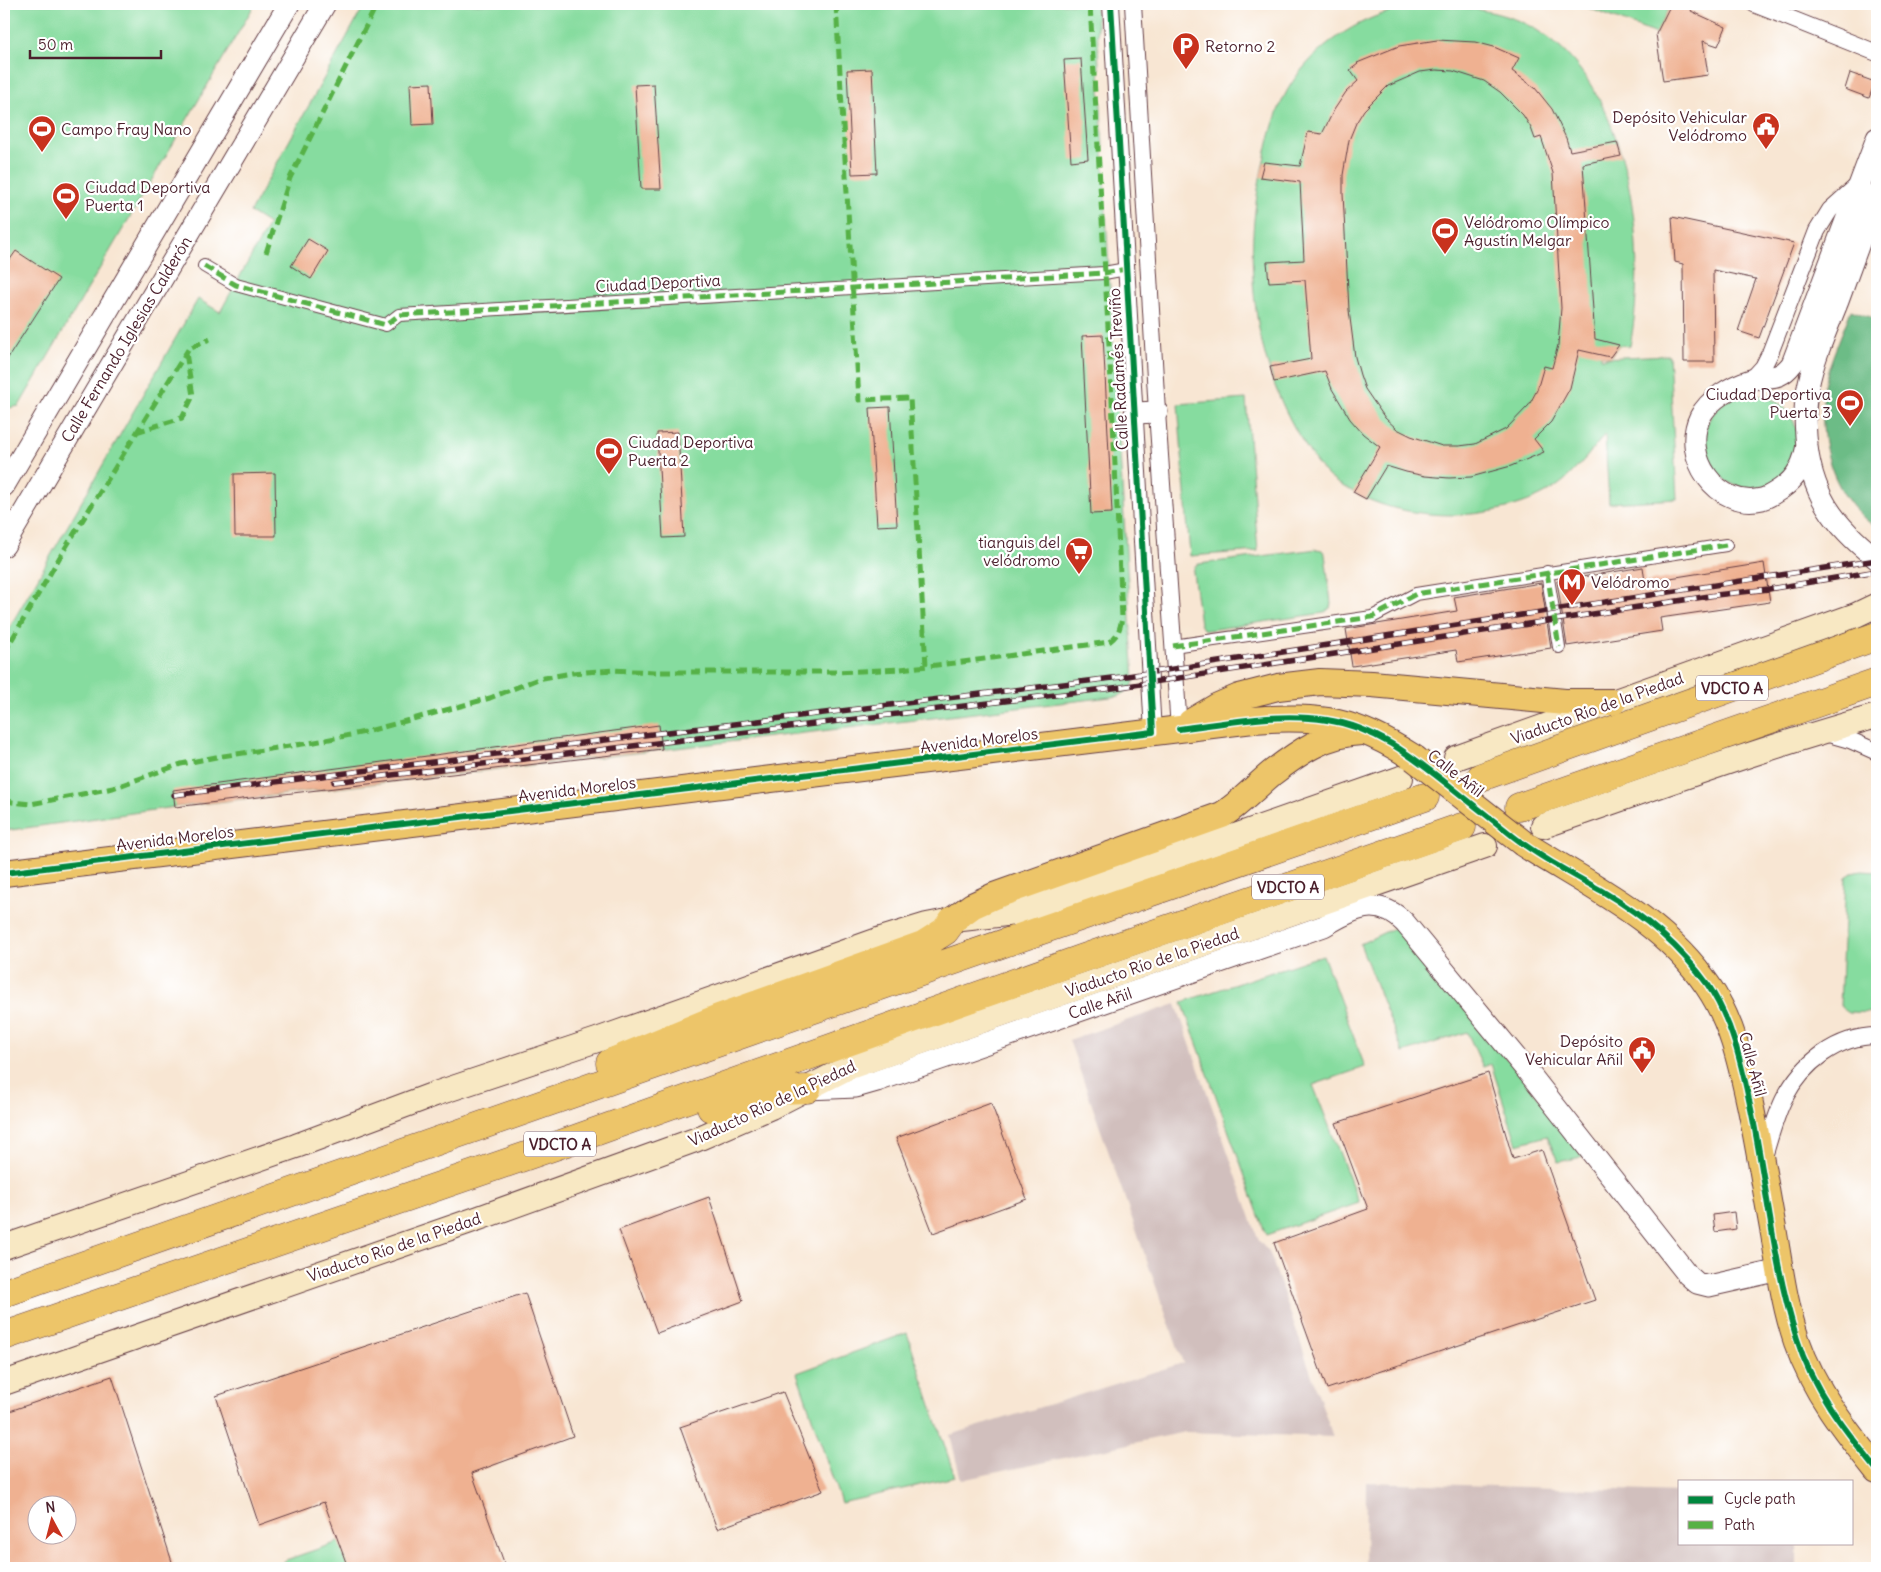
<svg xmlns="http://www.w3.org/2000/svg" width="1881" height="1572" viewBox="0 0 1881 1572" font-family="Delius,sans-serif">
<style>
.industrial{fill:#d1bfbd}
.green{fill:#86dc9f;stroke:#687e65}
.forest{fill:#6cbc86;stroke:#5b6e58}
.building{fill:#efb191;fill-rule:evenodd}
.lines{fill:none;stroke-linecap:round;stroke-linejoin:round}
.pedestrian-casing{stroke:#643d44;stroke-width:14}
.minor-casing{stroke:#643d44;stroke-width:18}
.tertiary-casing{stroke:#643d44;stroke-width:23}
.secondary-casing{stroke:#643d44;stroke-width:26}
.primary-casing{stroke:#643d44;stroke-width:28}
.motorway-casing{stroke:#643d44;stroke-width:29}
.pedestrian{stroke:#fff;stroke-width:12}
.minor{stroke:#fff;stroke-width:16}
.tertiary{stroke:#fff;stroke-width:21}
.secondary{stroke:#f8e8c3;stroke-width:24}
.primary{stroke:#edc569;stroke-width:26}
.motorway{stroke:#edc569;stroke-width:28}
.rail-casing{stroke:#4a1f2b;stroke-width:5.5}
.rail{stroke:#fff;stroke-width:4;stroke-dasharray:11;stroke-linecap:butt}
.primary-bridge-casing{stroke:#643d44;stroke-width:28;stroke-linecap:butt}
.primary-bridge{stroke:#edc569;stroke-width:26}
.quiet{stroke:#57b146;stroke-width:5;stroke-dasharray:10 5;stroke-linecap:butt}
.cycleway-casing{stroke:#fff;stroke-width:9}
.cycleway{stroke:#00873e;stroke-width:6}
.labels{text-anchor:middle;dominant-baseline:central;stroke-width:4.5;stroke-linejoin:round;paint-order:stroke}
.shield{fill:#fff;stroke:#80626b;stroke-width:1}
.shield-label{font-size:15px;font-weight:bold;fill:#4a1f2b}
.poi-label{font-size:16px;fill:#4a1f2b;stroke:#fff;text-anchor:start}
.street-label{font-size:16px;fill:#4a1f2b;stroke:#fff}
</style>
<rect width="100%" height="100%" fill="#fff"/>
<filter id="ink" filterUnits="userSpaceOnUse"><feTurbulence type="fractalNoise" baseFrequency=".02" numOctaves="2"/><feDisplacementMap in="SourceGraphic" scale="10" xChannelSelector="R" yChannelSelector="G"/><feConvolveMatrix kernelMatrix="1 2 1 2 8 2 1 2 1" color-interpolation-filters="sRGB"/></filter>
<filter id="wash" filterUnits="userSpaceOnUse"><feTurbulence type="fractalNoise" baseFrequency=".0096" numOctaves="4" result="noise"/><feDisplacementMap in="SourceGraphic" scale="20" xChannelSelector="R" yChannelSelector="G"/><feGaussianBlur stdDeviation="1.12" result="paint"/><feColorMatrix in="noise" values="0 0 0 0 0 0 0 0 0 0 0 0 0 0 0 0 0 1.4 0 .05"/><feComposite in="paint" operator="in"/></filter>
<g filter="url(#wash)">
<rect width="100%" height="100%" fill="#f8e6d3"/>
<path class="industrial" d="M1176,1004l83,237 10,10 64,186 -148,-5 -224,48 -11,-45 233,-72 -114,-323z
M1366,1482l314,10v51h117v25h-432z"/>
<path class="green" d="M4,4h251l-236,402 -15,3z
M365,4h731l13,268 25,410 -3,7 -12,7 -944,111 -171,24v-194l194,-338 22,13 49,-88 -19,-12z
M1578,4h93l-15,30z
M1444,6c32,2 64,7 91,23 96,57 114,218 95,317l-11,-1 -9,12 -9,-2v3l68,-3 8,144 -68,4 -4,-69c-12,16 -25,31 -39,45 -28,25 -74,35 -111,36 -37,0 -73,-6 -105,-25 -8,-4 -17,-9 -23,-15 -9,-9 -17,-22 -24,-33 -51,-80 -61,-183 -41,-273 6,-27 12,-54 25,-78 20,-36 63,-69 103,-79 18,-4 36,-5 54,-6z
M1704 441a47 47 0 1 1 94 0a47 47 0 1 1-94 0Z
M1246,399l12,152 -68,5 -12,-152z
M1317,549l5,1 3,4 6,49 -1,5 -6,5 -115,17 -6,-1 -3,-5 -7,-52 2,-6 4,-2z
M1861,871l16,1v141l-28,-1 -9,-6 6,-129 6,-4z
M1400,925l186,231 -28,6 -11,-26 -30,8 -26,-80 -8,3 -16,-35 -64,21 -43,-109z
M1323,955l42,112 -52,18 46,118 -93,32 -84,-233z
M907,1333l48,144 -114,26 -44,-130z
M344,1540l10,28h-69l-2,-7z"/>
<path class="forest" d="M1851,310l26,10v208c-41,-27 -57,-77 -54,-124 0,-6 0,-13 1,-19 6,-25 18,-51 27,-75z"/>
<g id="blocks">
<path class="building" d="M1671,4h23l-3,7 35,16 -8,19 -15,-5 5,34 -45,6 -7,-47z
M1437,40l38,2 19,5 25,11 -7,13 23,17 17,21 14,29 4,13 47,-9 4,14 -38,8 12,175 24,6 -9,12 -31,-7 -9,38 -19,34 -17,17 10,13 -33,14 -40,11 -22,1 -24,-2 -19,-4 -20,-6 -20,33 -13,-7 27,-45 -17,-13 -13,-15 -18,-30 -7,-18 -51,11 -4,-15 41,-8 -6,-79 -36,2 -2,-20 37,-2 -4,-78 -40,-5 4,-15 36,4 8,-34 14,2 12,-24 12,-18 12,-11 -8,-11 8,-6 -1,-1 42,-17zM1436,70l17,1 31,10 16,11 23,23 8,13 4,11 6,-2 12,36 8,135 -3,37 -6,23 -8,-2 -7,24 -8,15 -23,24 -31,15 -16,2h-17l-31,-10 -14,-7 -12,-11 -20,-29 -5,-14 -5,-18 -6,-47 -6,-116v-19l6,-35 7,-17 8,-13 24,-24 32,-14z
M1081,59l7,100 -17,2 -7,-101z
M872,69l5,104 -25,1 -5,-104z
M1850,73l25,9 -6,16 -24,-9z
M431,83l2,41 -21,1 -2,-41z
M654,84l7,105h-20l-6,-104z
M1672,217l122,26 -35,95 -21,-7 18,-52 -43,-9 1,92h-30l-1,-98 -8,-2z
M308,239l20,12 -17,28 -20,-13z
M16,251l43,28 -55,85v-96z
M1103,335l9,178 -21,1 -9,-178z
M890,407l7,118 -20,1 -7,-118z
M678,432l6,105 -21,1 -6,-105z
M275,473l1,63h-41l-1,-62z
M1764,563l6,39 -110,16 2,13 -95,15 -10,-65 86,-14 2,15z
M1541,583l10,65 -93,14 -2,-12 -104,16 -6,-37 111,-18 -3,-14z
M659,725l3,24 -487,58 -2,-17z
M1488,1073l25,86 29,-9 53,150 -268,89 -53,-146 94,-34 -32,-86z
M991,1103l36,96 -94,34 -37,-95z
M709,1197l34,104 -86,32 -38,-103z
M1734,1212l2,17 -21,3 -2,-17z
M525,1293l48,143 -101,37 34,95h-158l-24,-66 -65,23 -43,-129z
M112,1376l62,192h-170v-155zM38,1504h30v30h-30z
M783,1392l40,99 -106,38 -37,-102z"/>
</g>
</g>
<g filter="url(#ink)">
<use href="#blocks" fill-opacity="0" stroke="#643d44" stroke-width="1"/>
<g class="lines">
<g class="pedestrian-casing">
<path id="pedestrian" d="M204,266l32,19 150,40 13,-10 705,-42 22,-4
M1547,572l12,75
M1173,646l199,-29 44,-23 310,-49"/>
</g>
<g class="minor-casing">
<path id="minor" d="M1111,4l42,728
M1133,4l24,408 22,317
M1754,4l123,49
M1752,379l11,-12 7,-14 47,-122 13,-21 29,-26
M1822,732l28,8 27,12
M1763,1160c6,-19 13,-47 22,-63 18,-34 52,-61 92,-61"/>
</g>
<g class="tertiary-casing">
<path id="tertiary" d="M1877,194c-13,36 -26,72 -39,107 -11,28 -24,56 -30,86 -4,16 -3,33 -2,49 4,57 27,89 71,123
M1135,413l22,-1
M1807,443c-2,19 -9,34 -25,45 -6,4 -13,9 -20,11 -45,11 -81,-43 -62,-82 9,-18 32,-31 51,-37 18,-6 26,3 41,-16l85,-226
M4,486l285,-482
M4,546l321,-542
M807,1089l49,-2 21,-6 447,-155c28,-17 53,-31 81,-3l128,155 155,197 9,8 12,3 71,-16"/>
</g>
<g class="secondary-casing">
<path id="secondary" d="M1456,758l400,-143 21,-10
M1543,826c111,-38 221,-79 334,-110
M4,1247l292,-101 139,-52 162,-54 281,-100 49,-15 26,-5 62,-7 386,-135
M4,1383l475,-165 216,-78 76,-33 76,-39 638,-222"/>
</g>
<g class="primary-casing">
<path id="primary" d="M1191,722l27,-16 21,-9 39,-10 42,-5 52,2 193,18h48
M1524,844c66,42 139,75 184,142 24,35 33,77 42,118 9,43 16,87 24,130 6,36 11,73 23,108 17,49 48,88 80,128
M4,873l1249,-153c69,-5 102,0 161,38
M953,920l19,-14 22,-10 228,-81c19,-12 33,-28 50,-42 27,-21 54,-40 90,-41"/>
</g>
<g class="motorway-casing">
<path id="motorway" d="M1481,777l396,-141
M1519,807l358,-125
M610,1063l109,-45 204,-73 22,-14 8,-11
M711,1108l68,-18 28,-1
M4,1293l747,-262 674,-234
M4,1336l557,-192 520,-185 381,-132"/>
</g>
<use href="#pedestrian" class="pedestrian"/>
<use href="#minor" class="minor"/>
<use href="#tertiary" class="tertiary"/>
<use href="#secondary" class="secondary"/>
<use href="#primary" class="primary"/>
<use href="#motorway" class="motorway"/>
<g class="rail-casing">
<path id="rail" d="M334,782l787,-95 595,-92 53,-6 108,-18
M174,795l486,-62 461,-56 756,-117"/>
</g>
<use href="#rail" class="rail"/>
<g class="primary-bridge-casing">
<path id="primary-bridge" d="M1414,758l110,86"/>
</g>
<use href="#primary-bridge" class="primary-bridge"/>
<path class="quiet" d="M836,4l23,396 51,-2 16,268
M266,253l24,-75 87,-174
M204,266l32,19 150,40 13,-10 705,-42 22,-4
M136,432l46,-14 11,-22 -7,-43
M1547,572l12,75
M1173,646l199,-29 44,-23 310,-49
M4,653l57,-98 128,-207 21,-9
M4,799l8,3 19,2 82,-16 68,-24 35,-7 94,-14 55,-11 125,-34 48,-19 34,-6 41,-3 41,2h184l62,-3 55,-6 154,-21c9,-6 11,-13 13,-24l-10,-219 -22,-395"/>
<g class="cycleway-casing">
<path id="cycleway" d="M1179,729c48,-6 99,-17 148,-9 49,7 87,38 124,67 21,17 42,33 63,50 27,21 58,37 88,54 41,24 78,55 106,94 25,37 34,82 43,124 16,76 22,155 46,230 15,50 48,91 80,131
M4,873l1149,-141 -42,-728"/>
</g>
<use href="#cycleway" class="cycleway"/>
</g>
</g>
<defs>
<g id="parking-pin" transform="scale(1.4375)"><path d="M0 17L-7.5 6A9.5 9.5 0 1 1 7.5 6Z" fill="#c8321e" stroke="#fff"/><path d="M-3.5-5.5H1a3.5 3.5 0 0 1 0 7H-1V5.5H-3.5ZM-1-3.4V-.6H.8a1.4 1.4 0 0 0 0-2.8Z" fill="#fff"/></g>
<g id="civic-pin" transform="scale(1.4375)"><path d="M0 17L-7.5 6A9.5 9.5 0 1 1 7.5 6Z" fill="#c8321e" stroke="#fff"/><path d="M-.6-6.5H3V-4.5H.6V-3L4-1V1h2V6H-6V1h2V-1L-.6-3ZM-1.2 2.5V6h2.4V2.5Z" fill="#fff"/></g>
<g id="stadium-pin" transform="scale(1.4375)"><path d="M0 17L-7.5 6A9.5 9.5 0 1 1 7.5 6Z" fill="#c8321e" stroke="#fff"/><path d="M0-5a6.5 5 0 1 0 0 10a6.5 5 0 1 0 0-10ZM-3.5-1.8h7v3.6h-7Z" fill="#fff"/></g>
<g id="supermarket-pin" transform="scale(1.4375)"><path d="M0 17L-7.5 6A9.5 9.5 0 1 1 7.5 6Z" fill="#c8321e" stroke="#fff"/><path d="M-6-5.5h2.5l.6 2H6L4.5 2H-2.5L-4.4-4H-6ZM-1.5 3.2a1.3 1.3 0 1 0 .1 0ZM3 3.2a1.3 1.3 0 1 0 .1 0Z" fill="#fff"/></g>
<g id="metro-pin" transform="scale(1.4375)"><path d="M0 17L-7.5 6A9.5 9.5 0 1 1 7.5 6Z" fill="#c8321e" stroke="#fff"/><path d="M-5.5 5V-5H-3L0 0L3-5H5.5V5H3V-.5L0 4L-3-.5V5Z" fill="#fff"/></g>
</defs>
<g fill-rule="evenodd">
<use href="#parking-pin" x="1186" y="46"/>
<use href="#civic-pin" x="1766" y="126"/>
<use href="#stadium-pin" x="42" y="129"/>
<use href="#stadium-pin" x="66" y="196"/>
<use href="#stadium-pin" x="1445" y="231"/>
<use href="#stadium-pin" x="1850" y="403"/>
<use href="#stadium-pin" x="609" y="451"/>
<use href="#supermarket-pin" x="1079" y="551"/>
<use href="#metro-pin" x="1572" y="582"/>
<use href="#civic-pin" x="1642" y="1050"/>
</g>
<g class="labels">
<g class="shield">
<rect x="1696" y="675.5" width="72" height="25" rx="4"/>
<rect x="1252" y="874.5" width="72" height="25" rx="4"/>
<rect x="524" y="1131.5" width="72" height="25" rx="4"/>
</g>
<g class="shield-label">
<text x="1732" y="688">VDCTO A</text>
<text x="1288" y="887">VDCTO A</text>
<text x="560" y="1144">VDCTO A</text>
</g>
<g class="poi-label">
<text x="1205" y="46">Retorno 2</text>
<text x="1747" y="117" text-anchor="end">Depósito Vehicular<tspan x="1747" dy="18">Velódromo</tspan></text>
<text x="61" y="129">Campo Fray Nano</text>
<text x="85" y="187">Ciudad Deportiva<tspan x="85" dy="18">Puerta 1</tspan></text>
<text x="1464" y="222">Velódromo Olímpico<tspan x="1464" dy="18">Agustín Melgar</tspan></text>
<text x="1831" y="394" text-anchor="end">Ciudad Deportiva<tspan x="1831" dy="18">Puerta 3</tspan></text>
<text x="628" y="442">Ciudad Deportiva<tspan x="628" dy="18">Puerta 2</tspan></text>
<text x="1060" y="542" text-anchor="end">tianguis del<tspan x="1060" dy="18">velódromo</tspan></text>
<text x="1591" y="582">Velódromo</text>
<text x="1623" y="1041" text-anchor="end">Depósito<tspan x="1623" dy="18">Vehicular Añil</tspan></text>
</g>
<g class="street-label">
<text transform="translate(658 283) rotate(-3)">Ciudad Deportiva</text>
<text transform="translate(126 339) rotate(-59)">Calle Fernando Iglesias Calderón</text>
<text transform="translate(1118 369) rotate(-93)">Calle Radamés Treviño</text>
<text transform="translate(1597 708) rotate(-20)">Viaducto Río de la Piedad</text>
<text transform="translate(979 740) rotate(-7)">Avenida Morelos</text>
<text transform="translate(1456 773) rotate(38)">Calle Añil</text>
<text transform="translate(577 789) rotate(-7)">Avenida Morelos</text>
<text transform="translate(175 838) rotate(-7)">Avenida Morelos</text>
<text transform="translate(1152 962) rotate(-19)">Viaducto Río de la Piedad</text>
<text transform="translate(1100 1003) rotate(-19)">Calle Añil</text>
<text transform="translate(1753 1064) rotate(75)">Calle Añil</text>
<text transform="translate(772 1103) rotate(-25)">Viaducto Río de la Piedad</text>
<text transform="translate(394 1247) rotate(-19)">Viaducto Río de la Piedad</text>
</g>
</g>
<rect width="1881" height="1572" fill="none" stroke="#fff" stroke-width="20"/>
<rect x="1678" y="1480" width="175" height="65" fill="#ffffff" stroke="#b7a5aa"/>
<rect x="1688" y="1496" width="25" height="8" fill="#00873e" stroke="#b7a5aa"/>
<text x="1724" y="1504" font-size="15" fill="#4a1f2b">Cycle path</text>
<rect x="1688" y="1521" width="25" height="8" fill="#57b146" stroke="#b7a5aa"/>
<text x="1724" y="1530" font-size="15" fill="#4a1f2b">Path</text>
<g transform="translate(52 1520) rotate(353)"><circle r="24" fill="#ffffff" stroke="#b7a5aa"/>
<path d="M0-4L9 19L0 12L-9 19Z" fill="#c8321e"/>
<text y="-8" font-size="14" font-weight="bold" text-anchor="middle" fill="#4a1f2b">N</text>
</g>
<path d="M30 50v8h131v-8" fill="none" stroke="#4a1f2b" stroke-width="2.5"/>
<text x="38" y="50" font-size="15" fill="#4a1f2b" stroke="#ffffff" stroke-width="4" paint-order="stroke">50 m</text>
</svg>
